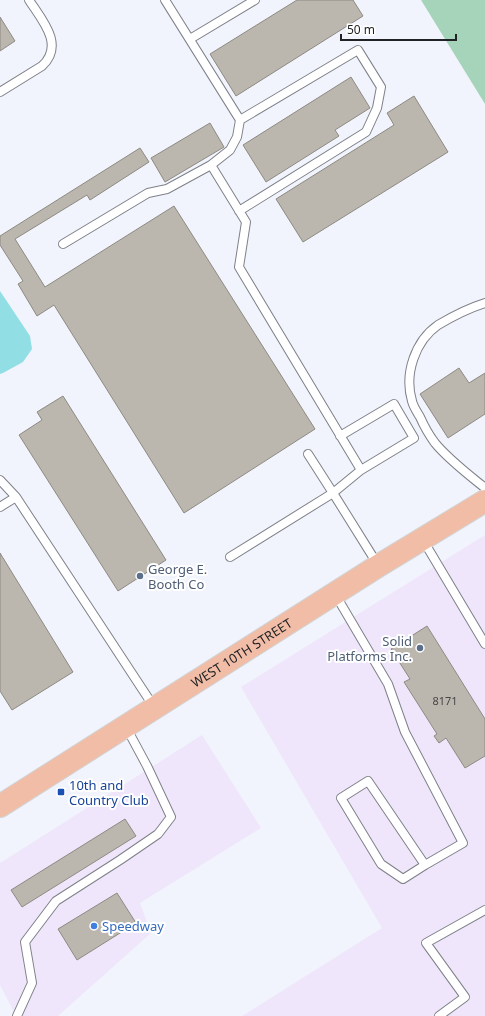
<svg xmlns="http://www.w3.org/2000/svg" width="485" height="1016" viewBox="0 0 485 1016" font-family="'Noto Sans',sans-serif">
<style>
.commercial{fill:#efe6fb}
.green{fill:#a5d4ba}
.water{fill:#91dfe5}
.building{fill:#bbb7af;stroke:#8e8a83}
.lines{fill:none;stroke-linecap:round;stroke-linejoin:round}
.service-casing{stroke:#7f8189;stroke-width:10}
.primary-casing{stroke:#d3d3d3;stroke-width:24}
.service{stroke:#fff;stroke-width:8}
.primary{stroke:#f1bda7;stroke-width:22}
.service-dot{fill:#5c6f8a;stroke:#fff;stroke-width:1.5}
.transit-dot{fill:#1a4fb4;stroke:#fff;stroke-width:1.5}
.shop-dot{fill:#3f7fe0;stroke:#fff;stroke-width:1.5}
.labels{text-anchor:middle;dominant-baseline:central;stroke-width:4;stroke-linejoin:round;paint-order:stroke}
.number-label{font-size:11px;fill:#484748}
.service-label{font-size:13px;fill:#4e5e75;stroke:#fff;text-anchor:start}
.street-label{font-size:13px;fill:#212225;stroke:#fff}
.transit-label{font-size:13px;fill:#164399;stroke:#fff;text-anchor:start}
.shop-label{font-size:13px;fill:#366cbe;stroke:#fff;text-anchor:start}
</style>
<rect width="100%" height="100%" fill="#f1f4fc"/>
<path class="commercial" d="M485,535v481h-243l140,-88 -141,-241z
M202,735l59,93 -121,75 11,30 -93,83h-42l-16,-31v-122z"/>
<path class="green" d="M421,0h64v104z"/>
<path class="water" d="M0,291l30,45 2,13 -9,13 -20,11 -3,1z"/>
<path class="building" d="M297,0h56l10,16 -127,80 -26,-42z
M0,17l15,24 -15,10z
M351,77l19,31 -35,22 4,6 -73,46 -23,-37z
M414,96l34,56 -145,90 -27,-43 118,-74 -7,-12z
M210,123l14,24 -59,35 -14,-24z
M140,148l9,14 -59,38 -3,-5 -72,44 30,48 129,-81 141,223 -131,84 -130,-208 -17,11 -19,-32 5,-3 -23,-36v-9z
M459,368l10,15 16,-10v41l-37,24 -28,-44z
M63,396l103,164 -48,31 -99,-156 23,-15 -5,-8z
M0,553l73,119 -61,38 -12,-19z
M427,626l58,93v37l-20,12 -19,-30 -7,5 -5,-7 3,-2 -33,-52 6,-3 -19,-30z
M125,819l11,17 -114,71 -11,-17z
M117,893l19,30 -59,37 -19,-31z"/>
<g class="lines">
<g class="service-casing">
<path id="service" d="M165,0l75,120 118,-70 23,37 -4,21 -11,24 -127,79
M190,39l65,-39
M0,92l42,-26c23,-21 0,-46 -13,-66
M211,165l19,-15 7,-13 3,-17
M63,244l85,-51 19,-4 44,-24 35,57 -7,45 122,203 -28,23 45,72
M485,303c-16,5 -32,13 -47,22 -23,16 -34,49 -26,76 1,5 5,11 8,16 4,9 9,18 15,26 13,16 34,32 50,45
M340,436l54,-32 20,34 -53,32
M0,480l16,17 -16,10
M16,497l138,210
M423,540l62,104
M230,557l103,-64 -25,-39
M335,594l53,90 17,48 58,111 -38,22 -22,14 -22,-15 -40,-66 27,-17 57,84
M17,1016l15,-33 -7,-41 31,-41 64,-41 38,-26 13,-17 -24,-51 -21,-39
M439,1016l26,-19 -39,-54 59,-33"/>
</g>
<g class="primary-casing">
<g id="primary">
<path id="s1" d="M0,806l378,-240 107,-65"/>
</g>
</g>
<use href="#service" class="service"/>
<use href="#primary" class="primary"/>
</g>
<g class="service-dot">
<circle cx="140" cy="576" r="4"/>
<circle cx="420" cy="648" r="4"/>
</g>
<rect class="transit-dot" x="57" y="788" width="8" height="8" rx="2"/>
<circle class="shop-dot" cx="94" cy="926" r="4"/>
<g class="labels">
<g class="number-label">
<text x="445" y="700">8171</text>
</g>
<g class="service-label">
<text x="148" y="569">George E.<tspan x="148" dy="15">Booth Co</tspan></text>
<text x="412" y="641" text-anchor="end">Solid<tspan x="412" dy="15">Platforms Inc.</tspan></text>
</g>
<g class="street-label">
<text stroke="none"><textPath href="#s1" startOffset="286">WEST 10TH STREET</textPath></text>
</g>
<g class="transit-label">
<text x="69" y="785">10th and<tspan x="69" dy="15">Country Club</tspan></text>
</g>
<g class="shop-label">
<text x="102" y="926">Speedway</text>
</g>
</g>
<path d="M341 34v6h115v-6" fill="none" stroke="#212225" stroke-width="2"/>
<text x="347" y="34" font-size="12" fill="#212225" stroke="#ffffff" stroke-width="3" paint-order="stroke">50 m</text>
</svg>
